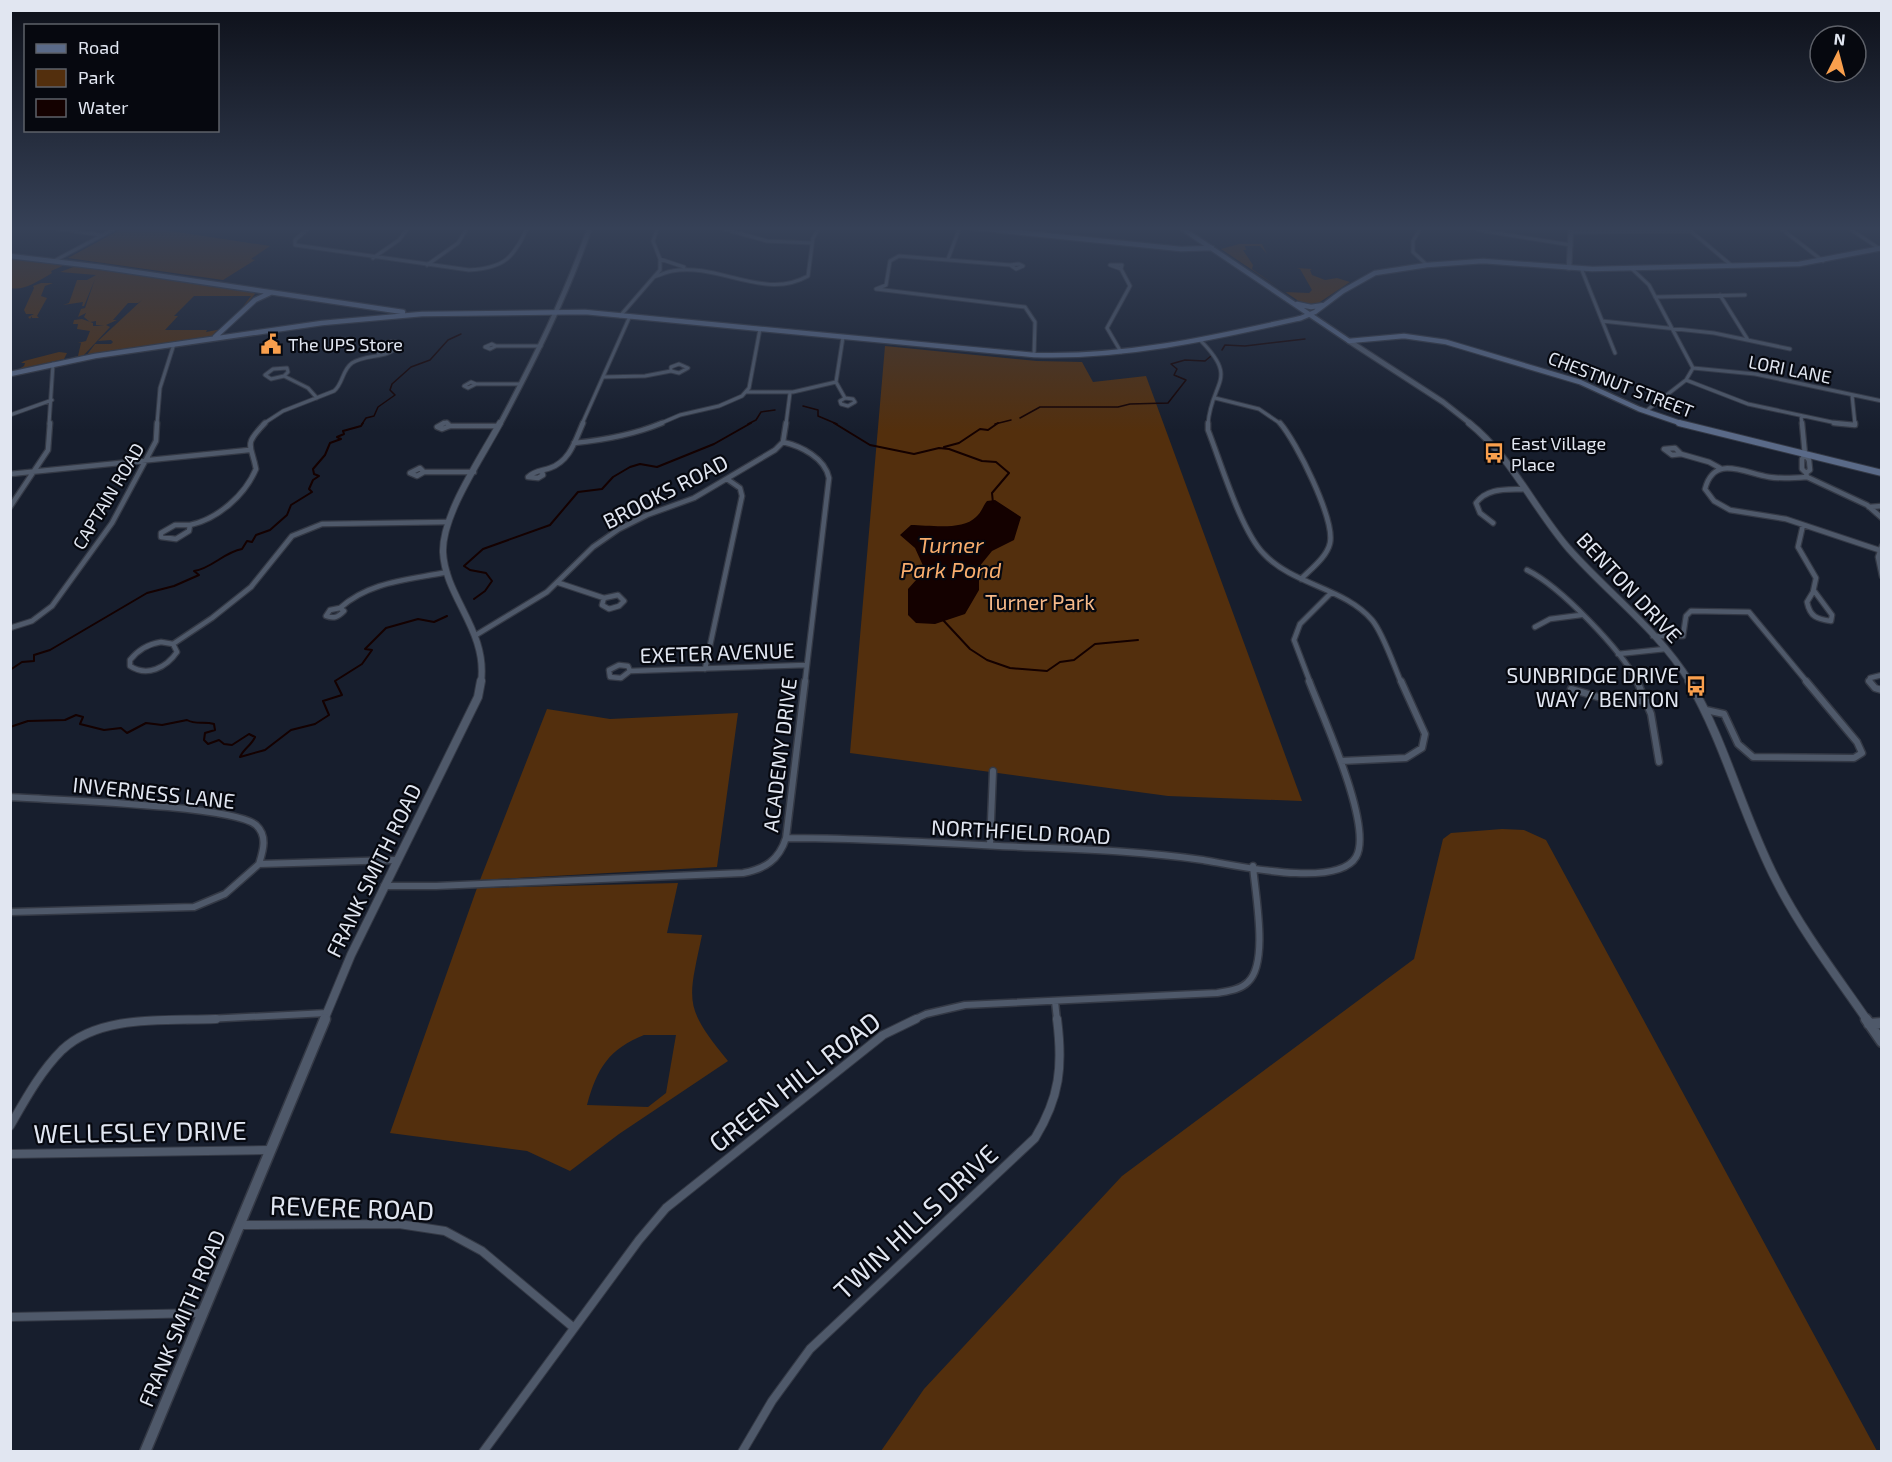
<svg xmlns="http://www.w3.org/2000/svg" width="1892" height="1462" viewBox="0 0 1892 1462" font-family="'Exo 2',sans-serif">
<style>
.green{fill:#532f0d;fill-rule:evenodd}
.water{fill:#140100}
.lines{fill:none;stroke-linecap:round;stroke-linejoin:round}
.stream-far1{stroke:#140100;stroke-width:1.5}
.stream{stroke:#140100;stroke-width:2}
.minor-far3-casing{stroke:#343945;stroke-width:5}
.minor-far2-casing{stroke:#343945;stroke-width:7}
.minor-far1-casing{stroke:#343945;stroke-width:9}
.minor-casing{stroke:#343945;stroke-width:10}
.tertiary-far3-casing{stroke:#343945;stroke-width:7}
.tertiary-far2-casing{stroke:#343945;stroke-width:8}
.tertiary-far1-casing{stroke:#343945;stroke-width:10}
.tertiary-casing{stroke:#343945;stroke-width:13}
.secondary-far1-casing{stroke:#343945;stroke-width:7}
.secondary-casing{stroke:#343945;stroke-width:8}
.minor-far3{stroke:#4f596a;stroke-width:3}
.minor-far2{stroke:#4f596a;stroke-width:4.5}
.minor-far1{stroke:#4f596a;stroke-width:6}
.minor{stroke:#4f596a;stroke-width:8}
.tertiary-far3{stroke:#4f596a;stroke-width:4.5}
.tertiary-far2{stroke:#4f596a;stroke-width:6}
.tertiary-far1{stroke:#4f596a;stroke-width:8}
.tertiary{stroke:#4f596a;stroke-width:10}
.secondary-far1{stroke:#5a6a88;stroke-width:4.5}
.secondary{stroke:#5a6a88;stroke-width:6}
.labels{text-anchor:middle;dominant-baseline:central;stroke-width:4.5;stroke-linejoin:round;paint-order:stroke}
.far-poi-label{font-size:18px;fill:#e1e6f1;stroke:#06080f;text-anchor:start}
.far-street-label{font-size:18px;fill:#e1e6f1;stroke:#06080f}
.street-label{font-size:21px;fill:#e1e6f1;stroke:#06080f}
.park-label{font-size:21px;fill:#f7ba89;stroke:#06080f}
.poi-label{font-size:21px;fill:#e1e6f1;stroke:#06080f;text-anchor:end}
.water-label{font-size:22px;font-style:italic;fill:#f8ad6d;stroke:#06080f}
.near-street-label{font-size:26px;fill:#e1e6f1;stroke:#06080f}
</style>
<rect width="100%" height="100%" fill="#171e2d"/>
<path class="green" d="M125,227h19l126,19 -19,13 4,1 -32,20 -155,-22z
M1239,244h23l5,10 -7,-8h-15l1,4h-3l10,15 -1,4 33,23 24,1 3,-3 -12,-21 -3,-1 15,1 -2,1 2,5 13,5 12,-2 13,4 -33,22h-14l-82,-55z
M11,257l56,7 -16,7 1,2c-15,9 -29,18 -41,15z
M76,266l178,26 1,2 -16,18 12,-16h-57l-20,20h4l-13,14h42l-1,2 16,-3 -7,6 1,-4 -4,6 -126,19 9,-12h16l2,-2 -2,-2 -13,1 44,-41 -4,3h-10l-15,17h4l-11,5 4,2 -27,29 -10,1 5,-1 3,-13h-3l8,-2 4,-10 -13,-2 1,-5h-5l1,-4 8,-1 11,4v3h11l-8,-1v-4l-6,1 -6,-5 2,-4 -8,4 3,-8 4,-1 10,-29 -11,27h-2l1,-4 -20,3 6,-2 8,-23h10l9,-5 -36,-3z
M41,283h12l-8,3 -4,10 6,2 -10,18 2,2h-7v-2l-2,3 -2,-2 6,-3h-8l-2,-4 10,-22 -1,-2z
M885,346l152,15 45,1 11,20 53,-6 156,425 -134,-5 -318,-43z
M59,352l8,1 -3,6 -45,10 5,-3 1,-3h-4l3,-2z
M547,709l63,10 128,-6 -21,154 -237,13z
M1502,829l22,1 22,10 331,611h-996l43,-62 198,-213 292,-217 29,-120 8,-6z
M678,883l-11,50 35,2c-14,67 -19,71 26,126l-109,73 -49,37 -43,-20 -137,-18 87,-245zM644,1035h32l-10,58 -18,14 -61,-2c10,-37 22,-56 57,-70z"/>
<path class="water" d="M995,500l26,17 -7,23 -22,11 -13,16v23l-14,24 -30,10 -19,-1 -8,-8v-26l17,-19 -10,-22 -15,-13 11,-10c18,0 51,6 65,-8 5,-4 7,-11 11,-16z"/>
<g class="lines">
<path class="stream-far1" d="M1222,350l3,-5 20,1 60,-7
M803,406l15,4v6l19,8
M1020,418l20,-11h78l12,-3 38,-1 18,-23 -12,-5 3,-6 -6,-5 14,-4 20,1 6,-5
M362,424l4,-6 8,-2 4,-9 17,-12 -5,-5 2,-6 19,-17 19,-7 18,-20 13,-6
M748,424l8,-4 5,-8 14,-2
M995,424l16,-4"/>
<path class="stream" d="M834,423l36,22 44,9 25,-6 10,1 33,12 14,1 13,11 -17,20 1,10
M944,447l15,-4 21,-14 8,1 10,-7
M474,599l11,-8 7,-10 -6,-8 -16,-3 -6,-4 19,-17 67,-24 28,-33 24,-3 11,-12 17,-10 10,-3 17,3 57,-23 37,-21
M943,620l27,29 17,11 23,8 37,3 13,-9 14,-2 21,-16 43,-4
M10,670l12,-8 12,-1v-6l16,-5 97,-57 27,-7 25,-11 -5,-4c17,-2 30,-19 48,-22l5,-8 5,1 4,-7 14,-5 17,-15 4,-10 21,-13 -3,-3 4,-9 6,-4 -5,-2 -1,-5 12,-14 5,-12 11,-4 -4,-2 7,-3 -1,-3 18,-5 2,-3
M10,727l18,-6 37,-1 11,-5 7,2 -3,7 24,6 17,-2 6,5 19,-10 16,2 25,-5c9,5 17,1 27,4l1,6 -10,3 -1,7 4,4 11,-4 5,4 8,1 17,-11 6,3c-4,9 -11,11 -15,20l25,-7 26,-20 24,-6 14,-9 -6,-14 19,-6 -7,-14 27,-17 10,-14 -7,-1 21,-21 32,-9 16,3 13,-6"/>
<g class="minor-far3-casing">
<path id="minor-far3" d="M46,227l55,8
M310,227l-15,13v5l174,25c36,-2 44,-12 59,-43
M717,227l50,14 45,2
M1421,227l-8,14v11l14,13
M1686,227l45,38
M1779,227l44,34
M1847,227l33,22
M1478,230l93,15
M1571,232l120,-1
M373,258l26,-18 10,-13
M660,259l24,8
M948,259l12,-32
M54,261l64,-34
M1019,264l4,2 -7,3 -6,-4z
M427,265l31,-22 10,-16
M1010,265l-111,-9 -9,5 -4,24 -10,4 149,18 10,15 -1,33
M1110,265h12l-1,4z
M1581,268l34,85
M1631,268l18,17 44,83 -7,12 -40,31
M1121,269l9,17 -23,42 14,24
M654,277c6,-2 12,-5 18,-6 46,-9 92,30 136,5l5,-38 7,-11
M1720,295l28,45
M1655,297l90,-2
M620,316l40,-46v-11l-7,-18 5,-14
M1602,321l112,12 76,16
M843,337l-7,45 9,16
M1200,340c40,40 11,41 8,84
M492,344l4,2 -6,3 -5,-2z
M496,346h45
M679,364l9,4 -9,5 -8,-2v-4z
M287,368l1,4 -4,4 -13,3 -6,-4 8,-6z
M1693,368l62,6 127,27
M284,376l24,12 9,10
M603,377l42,-1 26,-5
M1686,380l62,24 93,20
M471,382l5,2 -8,4 -4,-2z
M476,384h44
M747,392h46l43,-10
M1852,395l3,29
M845,398l8,1 2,3 -7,4 -7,-2 -1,-3z
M1215,398l44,11 22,15
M10,415l42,-15
M1801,416l1,8
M49,424l4,-60
M157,424l3,-36 14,-44
M263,424l20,-13 51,-20c9,-7 8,-21 18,-28 15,-10 36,-3 48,-19 -8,-4 -16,-2 -23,4l2,7
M442,424l4,-2 2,2
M582,424l48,-108
M659,424l21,-9 39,-9 23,-10 7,-8 11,-59
M786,424l4,-31"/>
</g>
<g class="minor-far2-casing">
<path id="minor-far2" d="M444,423l-7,4 5,2 8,-3
M447,423l3,3
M786,423l-3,19c18,4 42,16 46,36l-24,204
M1208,423v7c13,33 33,101 56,124 29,31 81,34 108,66 11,13 22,46 29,62
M1280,423c16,18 55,96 50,120 -3,14 -19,26 -29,36
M1802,423l3,32
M1834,423l21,2v-2
M450,426h48
M574,443c31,-3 59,-8 88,-20
M1675,448l6,6 -9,1 -8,-6z
M1681,454l28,8 11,6
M1805,455l4,5 1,10 -4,3 -4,-4v-10z
M420,468l4,4 -7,4 -7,-3z
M424,472h50
M542,472l1,3 -5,3 -10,-1c6,-6 13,-6 22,-9 20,-7 25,-27 33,-45
M1806,473l1,4 60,28 15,13
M10,474l239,-24
M1807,477c-13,1 -26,2 -38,0 -25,-4 -55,-23 -64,12l9,12 16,9 56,9 93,31
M10,507l38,-57 2,-27
M1869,507l13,-1
M1493,523l-13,-10 -4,-10c12,-16 31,-13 49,-14
M175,525h15l-1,6 -13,8 -15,-2v-4z
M190,525c28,-6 55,-30 66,-56 -5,-26 -13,-23 9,-46
M1803,525l-5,22 18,31 -3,14 -6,10c3,15 10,17 24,19l1,-6 -17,-23
M1882,546l-4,11 4,19
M1527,570c34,17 93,79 111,112
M559,583l45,15
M618,595l6,6 -5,5 -10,3 -7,-4 2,-7z
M340,608l4,3c-6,6 -10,8 -18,5l4,-6z
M340,608c30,-27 69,-28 107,-36
M1535,627l15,-8 31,-4
M10,628l22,-7 20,-15 60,-83 44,-82 1,-18
M476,635l71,-43 46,-45 26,-18 28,-14 47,-17 81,-48 8,-8
M1653,636h30l3,-20 5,-5 58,1 58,70
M161,642l12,2 4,8c-11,16 -30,25 -47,14v-6c8,-10 18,-16 31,-18z
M173,644l39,-26 39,-31 41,-51 30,-12 126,-2
M1618,654l47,-5
M619,665l9,1 2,5 -9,7 -11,-1 -1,-7z
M705,669l37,-173 -2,-8 -13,-9
M630,671l176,-6
M1310,682l-16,-42 6,-16 31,-31
M1870,682v-4l12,-3"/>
</g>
<g class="minor-far1-casing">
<path id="minor-far1" d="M1637,681l14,33 8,48
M1869,681l6,7 7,2
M1571,689l27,8 50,5
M1706,710l18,4 14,30 15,13 101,1 8,-5 -5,-11 -51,-61
M1341,761l65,-3 16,-10 3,-14 -24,-53
M10,797c41,3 222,8 246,28 12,11 7,26 3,39l137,-4
M786,838c71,0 142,4 213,8 68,3 137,4 204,14 31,5 134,29 153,-3 18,-30 -34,-142 -47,-176
M990,845l3,-74
M384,886h52l307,-13c22,-4 36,-13 43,-35l19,-157
M10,912l184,-5 31,-13 34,-30
M1055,1001l2,19
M187,1020l140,-7
M913,1020l13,-6 39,-9 252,-12c11,-2 23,-3 31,-11 21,-19 7,-89 5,-116"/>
</g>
<g class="minor-casing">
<path id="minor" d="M10,1126c15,-26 30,-54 52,-76 38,-36 104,-29 154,-31
M10,1154l260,-4
M239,1225l160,-1 46,7 37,20 92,77
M10,1317l193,-4
M483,1452l156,-212 27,-32 217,-173 33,-16
M742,1452l30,-51 38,-52 225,-211c25,-41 28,-72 22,-119"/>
</g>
<g class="tertiary-far3-casing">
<path id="tertiary-far3" d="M1569,268l2,-41
M1349,341l94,61 28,22
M500,424c34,-64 66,-128 90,-197"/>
</g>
<g class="tertiary-far2-casing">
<path id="tertiary-far2" d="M1469,423c42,33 65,86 100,126 39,44 90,82 121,133
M481,682c7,-51 -36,-85 -38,-130 -1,-38 39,-95 57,-129"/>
</g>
<g class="tertiary-far1-casing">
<path id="tertiary-far1" d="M1689,681c37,63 54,136 88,201 25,49 59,93 90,138
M324,1020l27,-65 127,-258 3,-16"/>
</g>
<g class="tertiary-casing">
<path id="tertiary" d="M1866,1019l16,23
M1869,1024l13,-1
M145,1452l180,-433"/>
</g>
<g class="secondary-far1-casing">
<path id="secondary-far1" d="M966,227l215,22 31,-1
M1180,227l169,114 55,-5 42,6 134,40 59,27 44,15
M10,256l91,11 302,45
M1297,304l14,3 13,-2
M215,337l40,-37 15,-7
M10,374l85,-18 227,-33 100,-9 163,-2 449,43c91,3 178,-17 267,-37l14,-6 28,-21 32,-18 52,-8 56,-4 109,8 207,-5 83,-16"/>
</g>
<g class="secondary-casing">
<path id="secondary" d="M1679,423l203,50"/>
</g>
<use href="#minor-far3" class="minor-far3"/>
<use href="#minor-far2" class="minor-far2"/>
<use href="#minor-far1" class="minor-far1"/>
<use href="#minor" class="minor"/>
<use href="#tertiary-far3" class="tertiary-far3"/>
<use href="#tertiary-far2" class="tertiary-far2"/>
<use href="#tertiary-far1" class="tertiary-far1"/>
<use href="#tertiary" class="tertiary"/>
<use href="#secondary-far1" class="secondary-far1"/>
<use href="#secondary" class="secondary"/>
</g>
<linearGradient id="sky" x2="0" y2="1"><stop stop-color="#0d1019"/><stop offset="0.53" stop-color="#364157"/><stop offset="1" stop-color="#364157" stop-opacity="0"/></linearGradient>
<rect width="1892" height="431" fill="url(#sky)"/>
<defs>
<g id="civic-bare" transform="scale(1.62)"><path d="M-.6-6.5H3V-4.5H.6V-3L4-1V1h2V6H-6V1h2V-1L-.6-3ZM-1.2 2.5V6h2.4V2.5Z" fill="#f99f4d" stroke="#06080f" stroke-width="2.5" paint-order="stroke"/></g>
<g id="bus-bare" transform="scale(1.62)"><path d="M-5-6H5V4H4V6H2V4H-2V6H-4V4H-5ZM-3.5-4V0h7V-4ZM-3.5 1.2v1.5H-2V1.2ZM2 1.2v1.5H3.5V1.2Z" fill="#f99f4d" stroke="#06080f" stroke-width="2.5" paint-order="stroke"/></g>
</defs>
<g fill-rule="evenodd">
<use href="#civic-bare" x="271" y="344"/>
<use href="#bus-bare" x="1494" y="453"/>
<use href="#bus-bare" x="1696" y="686"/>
</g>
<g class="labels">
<g class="far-poi-label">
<text x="288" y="344">The UPS Store</text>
<text x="1511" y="443">East Village<tspan x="1511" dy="21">Place</tspan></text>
</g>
<g class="far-street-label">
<text transform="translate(1790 369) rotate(11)">LORI LANE</text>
<text transform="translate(1621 384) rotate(21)">CHESTNUT STREET</text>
<text transform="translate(108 496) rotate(-59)">CAPTAIN ROAD</text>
</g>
<g class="street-label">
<text transform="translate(665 491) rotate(-27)">BROOKS ROAD</text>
<text transform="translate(1630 587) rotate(47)">BENTON DRIVE</text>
<text transform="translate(717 652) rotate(-2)">EXETER AVENUE</text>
<text transform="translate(779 755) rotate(-83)">ACADEMY DRIVE</text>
<text transform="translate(154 792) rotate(6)">INVERNESS LANE</text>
<text transform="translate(1021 831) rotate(3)">NORTHFIELD ROAD</text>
<text transform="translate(373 870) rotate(-64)">FRANK SMITH ROAD</text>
<text transform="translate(181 1318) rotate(-67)">FRANK SMITH ROAD</text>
</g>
<g class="park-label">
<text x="1040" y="601">Turner Park</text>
</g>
<g class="poi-label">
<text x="1679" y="674">SUNBRIDGE DRIVE<tspan x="1679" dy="24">WAY / BENTON</tspan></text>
</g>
<g class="water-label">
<text x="951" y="544">Turner<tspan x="951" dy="25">Park Pond</tspan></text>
</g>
<g class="near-street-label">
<text transform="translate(794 1081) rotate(-38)">GREEN HILL ROAD</text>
<text transform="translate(140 1131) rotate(-1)">WELLESLEY DRIVE</text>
<text transform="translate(352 1207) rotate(2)">REVERE ROAD</text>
<text transform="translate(915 1221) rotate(-43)">TWIN HILLS DRIVE</text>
</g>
</g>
<rect width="1892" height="1462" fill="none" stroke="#e1e6f1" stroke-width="24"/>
<rect x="24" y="24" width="195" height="108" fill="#06080f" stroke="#5e6169" stroke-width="1.5"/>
<rect x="36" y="44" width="30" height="9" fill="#5a6a88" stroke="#5e6169" stroke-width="1.5"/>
<text x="78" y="54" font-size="18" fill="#e1e6f1">Road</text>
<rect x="36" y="69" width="30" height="18" fill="#532f0d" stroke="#5e6169" stroke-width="1.5"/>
<text x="78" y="84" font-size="18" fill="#e1e6f1">Park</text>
<rect x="36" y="99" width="30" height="18" fill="#140100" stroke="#5e6169" stroke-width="1.5"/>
<text x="78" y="114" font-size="18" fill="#e1e6f1">Water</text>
<g transform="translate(1838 54) rotate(6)"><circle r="28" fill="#06080f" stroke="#5e6169" stroke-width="1.5"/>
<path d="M0-4.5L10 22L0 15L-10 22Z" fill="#f99f4d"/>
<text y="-9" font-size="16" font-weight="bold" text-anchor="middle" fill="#e1e6f1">N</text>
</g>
</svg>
